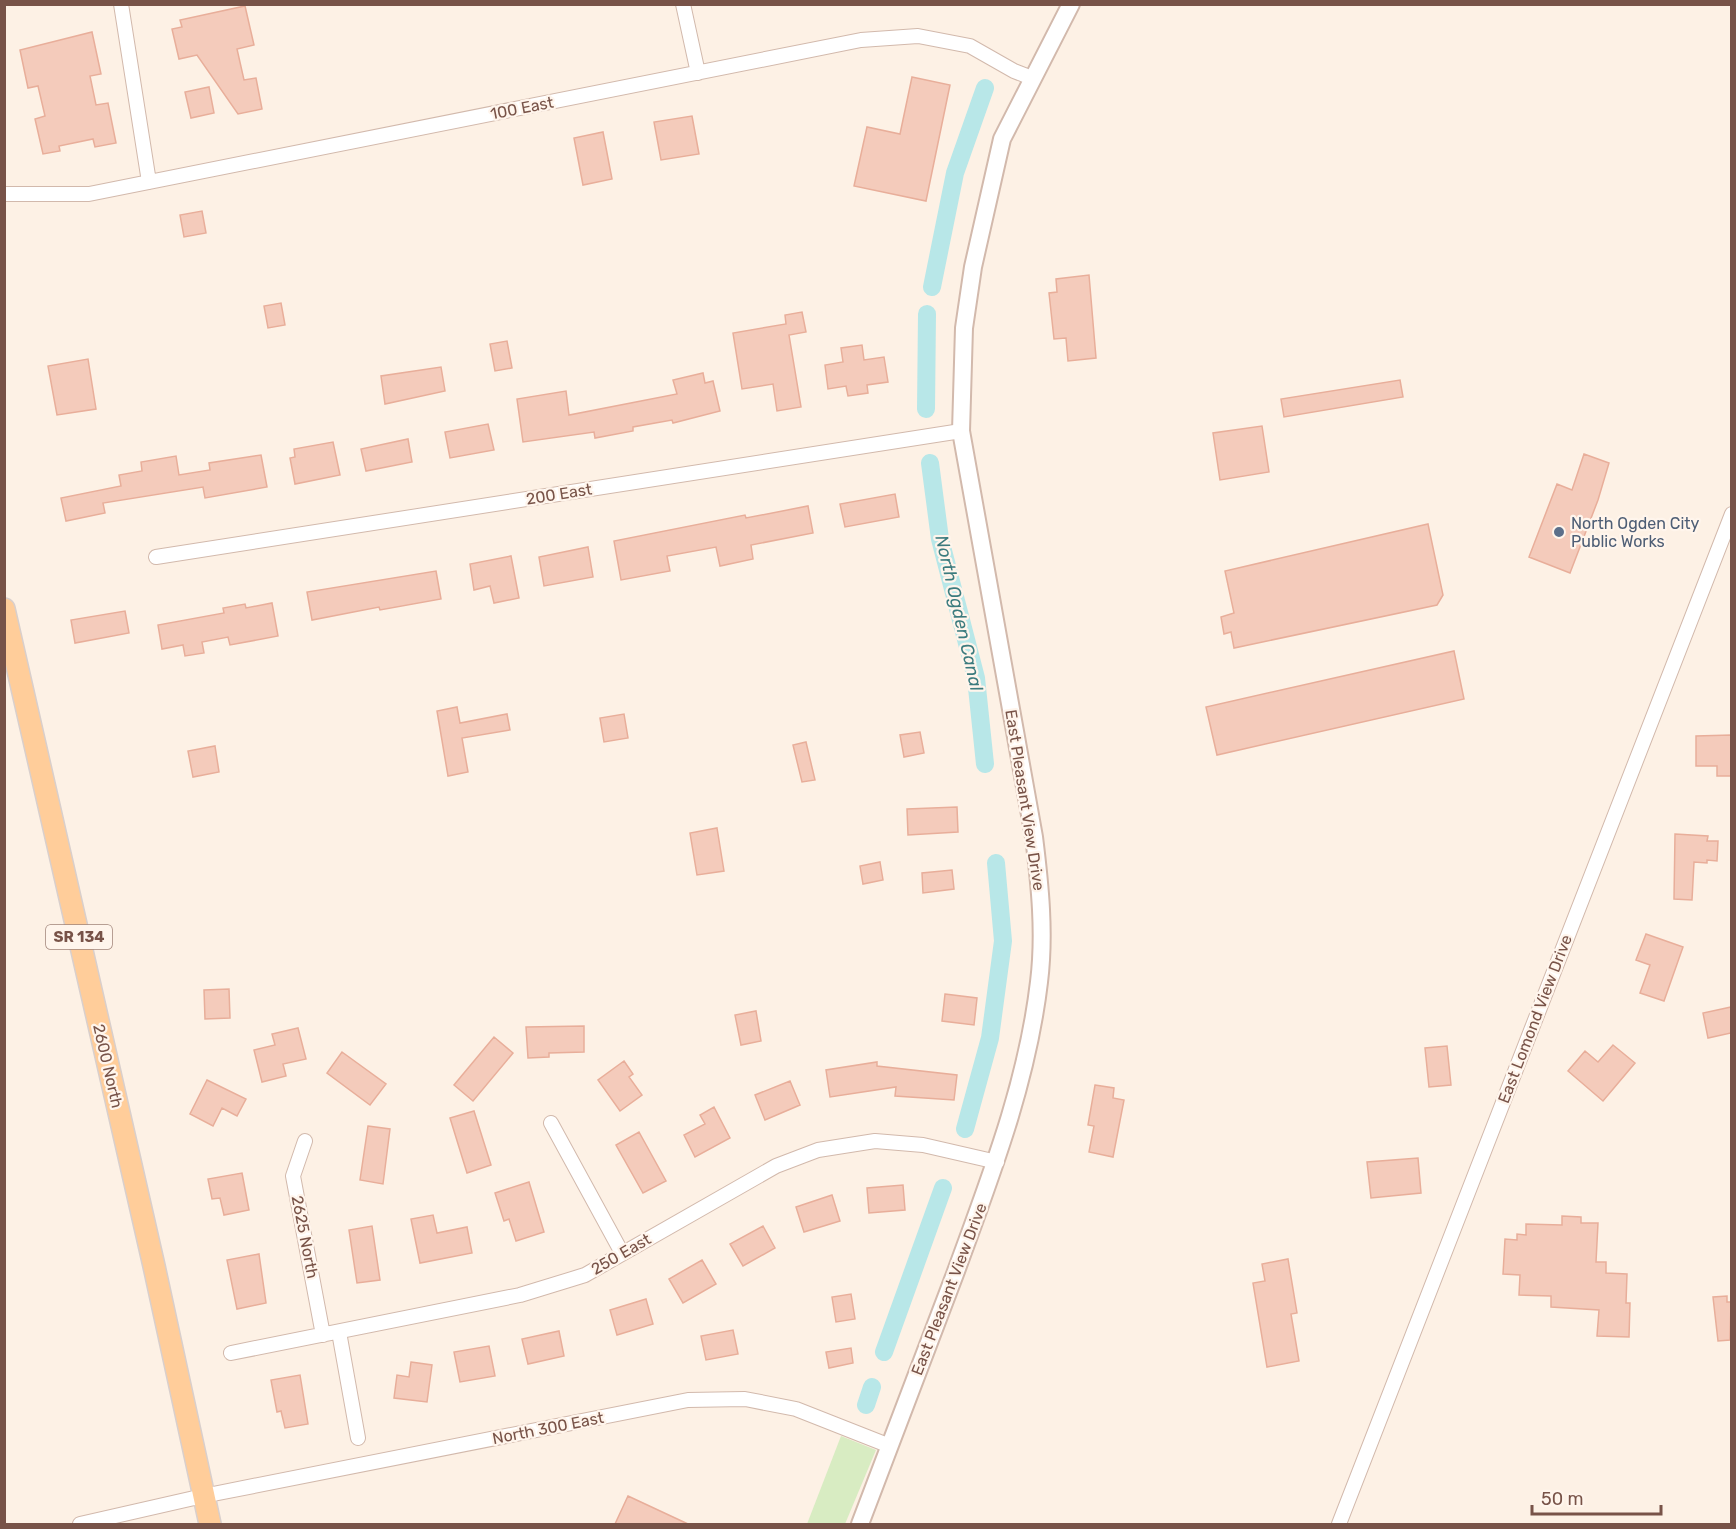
<svg xmlns="http://www.w3.org/2000/svg" width="1736" height="1529" viewBox="0 0 1736 1529" font-family="Rubik,sans-serif">
<style>
.green{fill:#d8ecc2}
.lines{fill:none;stroke-linecap:round;stroke-linejoin:round}
.canal{stroke:#b8e7e8;stroke-width:18}
.building{fill:#f4cbbb;stroke:#e8ae9a;stroke-width:1.5}
.minor-casing{stroke:#d2b9ac;stroke-width:16}
.tertiary-casing{stroke:#d2b9ac;stroke-width:20}
.primary-casing{stroke:#d9cfcc;stroke-width:24}
.minor{stroke:#fff;stroke-width:14}
.tertiary{stroke:#fff;stroke-width:16}
.primary{stroke:#ffcd9a;stroke-width:21}
.service-dot{fill:#5c6f8a;stroke:#fff5ec;stroke-width:2}
.labels{text-anchor:middle;dominant-baseline:central;stroke-width:4.5;stroke-linejoin:round;paint-order:stroke}
.shield{fill:#fff5ec;stroke:#a08479;stroke-width:1.5}
.shield-label{font-size:15px;font-weight:bold;fill:#785348}
.street-label{font-size:16px;fill:#785348;stroke:#fff5ec}
.service-label{font-size:16px;fill:#4e5e75;stroke:#fff5ec;text-anchor:start}
.water-label{font-size:18px;font-style:italic;fill:#3b7b7e;stroke:#fff5ec}
</style>
<rect width="100%" height="100%" fill="#fdf1e5"/>
<path class="green" d="M841,1436l35,14 -31,74h-38z"/>
<g class="lines">
<path class="canal" d="M932,287l23,-114 30,-85
M926,409l1,-95
M930,463l10,76 36,139 9,86
M965,1129l25,-91 13,-97 -7,-78
M884,1352l59,-164
M866,1405l6,-18"/>
</g>
<path class="building" d="M245,6l9,39 -17,4 7,31 12,-2 6,31 -24,5 -41,-59 -18,4 -7,-30 10,-2 -2,-7z
M92,32l9,42 -11,2 6,29 12,-2 8,40 -21,4 -2,-8 -34,7 1,5 -17,3 -8,-35 10,-3 -7,-30 -10,2 -8,-38z
M912,77l38,8 -24,116 -72,-15 13,-59 33,7z
M209,87l5,26 -23,5 -6,-26z
M692,116l7,38 -38,6 -7,-38z
M603,132l9,47 -29,6 -9,-47z
M202,211l4,22 -22,4 -4,-22z
M1089,275l7,83 -28,3 -2,-23 -12,1 -5,-46 8,-1 -1,-13z
M281,303l4,22 -17,3 -4,-22z
M802,312l4,20 -17,3 12,72 -24,4 -4,-27 -31,5 -9,-56 53,-9 -1,-9z
M507,341l5,27 -17,3 -5,-27z
M862,345l2,15 20,-3 4,25 -21,3 1,8 -20,3 -2,-10 -18,3 -3,-24 18,-3 -2,-14z
M88,359l8,50 -39,6 -9,-49z
M441,367l4,24 -60,13 -4,-28z
M703,373l2,10 8,-2 7,30 -47,12 -1,-3 -39,7v4l-38,7 -1,-6 -71,10 -6,-43 49,-8 3,24 108,-21 -4,-14z
M1400,380l3,17 -119,20 -3,-18z
M488,424l6,26 -44,8 -5,-26z
M1262,426l7,46 -49,8 -7,-47z
M408,439l4,23 -46,9 -5,-22z
M333,442l7,33 -45,9 -5,-26 5,-1 -1,-8z
M1584,454l25,9 -11,37 -28,73 -41,-16 28,-73 15,6z
M261,455l6,32 -62,11 -2,-11 -100,16 2,10 -39,8 -5,-23 60,-12 -2,-11 23,-4 -1,-9 35,-6 3,19 31,-5 -1,-7z
M895,494l4,23 -54,10 -5,-23z
M808,506l5,27 -62,12 2,14 -33,7 -4,-19 -49,9 3,15 -49,9 -7,-39 131,-26 1,3z
M1428,524l15,71 -6,10 -203,43 -3,-16 -7,2 -3,-17 13,-4 -9,-42z
M588,547l5,30 -49,9 -5,-29z
M511,556l8,42 -25,5 -4,-17 -16,4 -4,-26z
M436,571l5,28 -61,11 -1,-3 -67,13 -5,-28z
M272,603l6,33 -48,9 -2,-8 -26,5 2,11 -19,3 -2,-11 -21,4 -4,-24 66,-12 -1,-5 22,-4 1,4z
M125,611l4,22 -54,10 -4,-23z
M1454,651l10,48 -247,56 -11,-48z
M457,707l3,16 47,-9 3,16 -48,8 6,34 -20,4 -11,-65z
M624,714l4,24 -24,4 -4,-24z
M920,732l4,21 -20,4 -4,-22z
M1731,735v41h-14v-10h-21v-30z
M806,742l9,38 -13,2 -9,-37z
M215,746l4,26 -26,5 -5,-26z
M957,807l1,25 -50,3 -1,-26z
M717,828l7,43 -27,4 -7,-42z
M1675,834l33,2 -1,5h11l-1,20 -10,-1v3l-13,-1 -2,38 -18,-1z
M880,862l3,18 -20,4 -3,-18z
M952,870l2,19 -31,4 -1,-20z
M1646,934l37,13 -19,54 -24,-8 10,-28 -14,-5z
M229,989l1,29 -25,1 -1,-29z
M945,994l32,4 -3,27 -32,-4z
M1731,1007v26l-23,5 -5,-25z
M756,1011l5,30 -20,4 -6,-30z
M584,1026v26l-35,1v4l-21,1 -2,-31z
M298,1028l8,31 -23,5 3,12 -24,6 -8,-32 21,-5 -3,-11z
M494,1037l19,16 -40,48 -19,-16z
M1613,1045l22,18 -32,38 -35,-30 17,-20 13,11z
M1447,1046l4,39 -22,2 -4,-39z
M342,1052l44,32 -16,21 -43,-32z
M624,1061l9,13 -4,3 13,18 -22,16 -22,-31z
M877,1062v4l80,9 -3,25 -59,-4 1,-9 -66,10 -4,-27z
M207,1080l39,19 -9,17 -15,-8 -9,18 -23,-12z
M790,1081l10,24 -35,15 -10,-25z
M1095,1085l19,3 -1,10 11,2 -11,57 -24,-5 5,-26 -6,-1z
M714,1107l16,31 -35,19 -11,-22 21,-11 -5,-9z
M474,1111l17,54 -24,8 -17,-55z
M368,1126l22,3 -7,55 -23,-4z
M639,1132l27,49 -23,12 -27,-48z
M1418,1158l3,35 -50,5 -4,-36z
M242,1173l7,37 -25,5 -4,-17 -8,1 -4,-20z
M529,1182l15,50 -28,9 -7,-22 -5,2 -9,-28z
M903,1185l2,25 -36,3 -2,-25z
M832,1195l8,26 -36,11 -8,-25z
M433,1215l4,18 30,-6 5,26 -52,10 -9,-44z
M1562,1216l19,1v6h17l-2,39h10v11l21,1 -1,29h4l-1,34 -32,-1 2,-26 -48,-3v-11l-32,-1 1,-20 -17,-1 2,-35 12,1v-6l9,1v-11l36,1z
M372,1226l8,54 -23,3 -8,-53z
M763,1226l12,22 -32,18 -13,-22z
M259,1254l7,49 -29,6 -10,-49z
M1288,1259l9,54 -6,1 8,47 -32,6 -14,-84 12,-2 -3,-17z
M702,1260l14,24 -33,19 -14,-24z
M851,1294l4,25 -19,3 -4,-25z
M1727,1296v6h4l-1,38 -12,1 -5,-44z
M646,1299l7,25 -36,11 -7,-25z
M733,1330l5,24 -32,6 -5,-24z
M559,1331l5,25 -36,8 -6,-25z
M489,1346l6,30 -35,6 -6,-30z
M851,1348l2,15 -24,5 -3,-16z
M411,1362l21,3 -5,37 -33,-4 3,-23 12,2z
M300,1375l8,49 -23,4 -4,-17 -4,1 -6,-32z
M628,1496l60,28h-73z"/>
<g class="lines">
<g class="minor-casing">
<path id="minor" d="M121,4l28,178
M683,4l15,69
M4,194h85l772,-154 57,-4 52,10 44,25 18,7
M156,557l805,-126
M551,1123l71,130
M305,1141l-12,35 30,159
M339,1332l19,106
M231,1353l289,-58 65,-20 191,-109 42,-16 57,-9 48,4 74,17
M80,1524l123,-28 485,-96 57,-1 51,10 94,37
M1339,1524l393,-1010"/>
</g>
<g class="tertiary-casing">
<path id="tertiary" d="M860,1524c32,-83 63,-167 95,-250 35,-96 72,-190 84,-292 6,-48 1,-97 -5,-145l-73,-406 3,-103 9,-61 29,-128 69,-135"/>
</g>
<g class="primary-casing">
<path id="primary" d="M4,609l150,657 56,258"/>
</g>
<use href="#minor" class="minor"/>
<use href="#tertiary" class="tertiary"/>
<use href="#primary" class="primary"/>
</g>
<circle class="service-dot" cx="1559" cy="532" r="6"/>
<g class="labels">
<rect class="shield" x="46" y="925" width="66" height="24" rx="4.5"/>
<g class="shield-label">
<text x="79" y="937">SR 134</text>
</g>
<g class="street-label">
<text transform="translate(522 108) rotate(-11)">100 East</text>
<text transform="translate(559 494) rotate(-9)">200 East</text>
<text transform="translate(1025 800) rotate(81)">East Pleasant View Drive</text>
<text transform="translate(1535 1019) rotate(-69)">East Lomond View Drive</text>
<text transform="translate(108 1066) rotate(77)">2600 North</text>
<text transform="translate(305 1237) rotate(79)">2625 North</text>
<text transform="translate(621 1254) rotate(-30)">250 East</text>
<text transform="translate(949 1289) rotate(-69)">East Pleasant View Drive</text>
<text transform="translate(548 1428) rotate(-11)">North 300 East</text>
</g>
<g class="service-label">
<text x="1571" y="523">North Ogden City<tspan x="1571" dy="18">Public Works</tspan></text>
</g>
<g class="water-label">
<text transform="translate(959 613) rotate(77)">North Ogden Canal</text>
</g>
</g>
<rect width="1736" height="1529" fill="none" stroke="#785348" stroke-width="12"/>
<path d="M1532 1505v9h129v-9" fill="none" stroke="#785348" stroke-width="3"/>
<text x="1541" y="1505" font-size="18" fill="#785348" stroke="#fff5ec" stroke-width="4.5" paint-order="stroke">50 m</text>
</svg>
